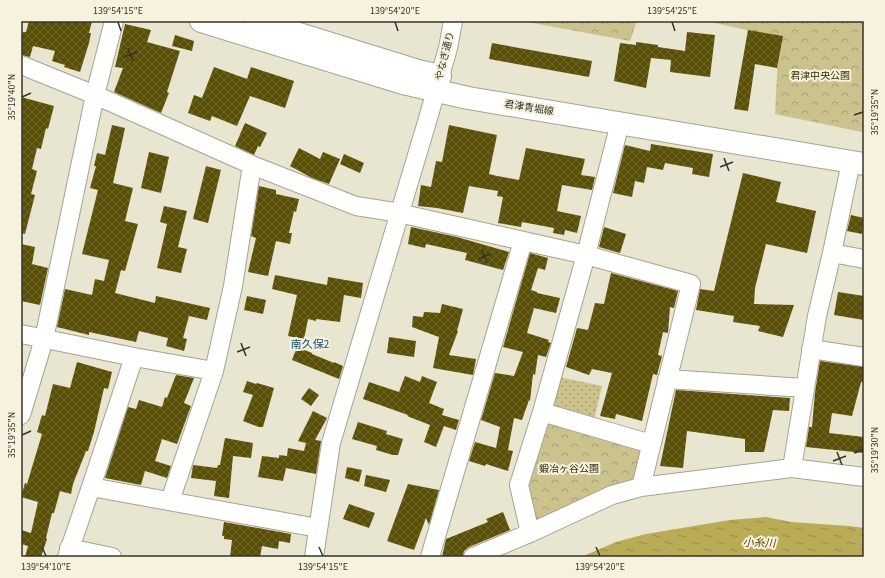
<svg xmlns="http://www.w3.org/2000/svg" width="885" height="578" viewBox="0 0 885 578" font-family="'Source Sans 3','Noto Sans JP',sans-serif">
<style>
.grass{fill:url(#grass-dots)}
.park{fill:url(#park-crowns)}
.water{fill:url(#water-ripples)}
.building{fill:url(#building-cross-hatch)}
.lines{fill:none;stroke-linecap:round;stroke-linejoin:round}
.minor-casing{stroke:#a6a390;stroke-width:20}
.major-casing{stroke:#a6a390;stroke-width:24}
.minor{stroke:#fff;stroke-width:18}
.major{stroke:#fff;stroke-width:22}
.ticks{fill:none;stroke:#34332b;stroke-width:1.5}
.labels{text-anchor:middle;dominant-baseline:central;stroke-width:4;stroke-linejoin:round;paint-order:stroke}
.street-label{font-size:10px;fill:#34332b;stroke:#f6f2dd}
.park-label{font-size:10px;fill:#322c06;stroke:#f6f2dd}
.neighbourhood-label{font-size:11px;fill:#154d7e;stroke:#f6f2dd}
.water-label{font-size:11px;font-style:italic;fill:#544a04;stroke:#f6f2dd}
.neatline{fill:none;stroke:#34332b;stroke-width:1.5}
.ticks-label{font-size:10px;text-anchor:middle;fill:#34332b}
</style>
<defs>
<pattern id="grass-dots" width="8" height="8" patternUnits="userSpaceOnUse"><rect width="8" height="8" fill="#cbc28d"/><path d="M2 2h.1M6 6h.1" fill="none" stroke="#a69e73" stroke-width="1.8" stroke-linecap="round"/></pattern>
<pattern id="park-crowns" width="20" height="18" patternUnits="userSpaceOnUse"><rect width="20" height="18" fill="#cbc28d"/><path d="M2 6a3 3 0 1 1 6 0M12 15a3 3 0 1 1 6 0" fill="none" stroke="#a69e73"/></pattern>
<pattern id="water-ripples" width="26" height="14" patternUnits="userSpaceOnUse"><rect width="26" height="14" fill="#baab57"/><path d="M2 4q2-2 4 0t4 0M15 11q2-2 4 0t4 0" fill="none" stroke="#988c48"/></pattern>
<pattern id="building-cross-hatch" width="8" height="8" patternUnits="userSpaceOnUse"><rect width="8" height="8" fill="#5a4f06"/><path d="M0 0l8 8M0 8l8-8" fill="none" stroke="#6f662b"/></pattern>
</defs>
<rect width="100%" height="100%" fill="#e8e5d0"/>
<path class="grass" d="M559,377l43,9 -8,34 -38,-11 -4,-5z"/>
<path class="park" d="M522,21h115l-7,20z
M706,21h158v99l-2,12 -87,-18 4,-77z
M546,423l97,27 -5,29 -100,46 -7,-5 -8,-31z"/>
<path class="water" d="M766,517l25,5 58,4 15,2v29h-283l35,-15 30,-8 84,-14z"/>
<path class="building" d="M29,21h63l-3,12h2l-2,10 -9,29 -16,-5 1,-2 -13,-4 3,-10 -22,-5 -3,11 -9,-2v-17l2,-6h3z
M125,24l26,6 -4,12 33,9 -13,41 2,1 -8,20 -47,-21 9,-24 -8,-1z
M748,30l35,6 -6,32 -22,-4 -7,47 -14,-2z
M687,32l28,3 -5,42 -40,-5 1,-12 -20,-2 -5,30 -32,-7 6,-38 16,2v-3l22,3v2l27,4z
M175,35l19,6 -2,10 -20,-5z
M492,43l100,18 -3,16 -100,-18z
M214,67l33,12 4,-12 43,14 -9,27 -35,-12 -13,30 -25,-10 -2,5 -22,-8 6,-18 8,3z
M21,97l33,9 -6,23 -2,-1 -5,21 -4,-1 -5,21 5,2 -6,23 4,1 -10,39 -4,-1z
M245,123l22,10 -7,14 -2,-1 -4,9 -19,-9z
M112,125l13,3 -12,55 20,5 -8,33 13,3 -13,47 -4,-1 -6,23 40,10 1,-7 54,12 -3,12 -18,-4 -6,22 4,1 -3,12 -18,-5 2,-8 -29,-7 -3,11 -47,-10v3l-32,-8 8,-38 27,6 3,-16 9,2 5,-21 -27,-6 16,-64 -8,-2 6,-22h-2l3,-13 8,2z
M449,125l48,10 -8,39 8,2 22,4 7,-32 59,11 -4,16 14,2 -3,13 -30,-5 -5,26 24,5 -4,17 -12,-3 -1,5 -11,-2 1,-5 -32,-6 -1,5 -23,-4 5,-26 -6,-1 1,-5 -29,-5 -6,27 -26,-5 -19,-2 3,-21 10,2 5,-26 6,1z
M651,144l62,10 -4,23 -17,-3 1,-6 -28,-5 -2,7 -16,-3 -3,16 -9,-2 -3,16 -19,-4 12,-48 25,6z
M299,148l21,11 3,-7 17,7 -11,25 -17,-6 -22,-12z
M149,152l20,5 -8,36 -20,-5z
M344,154l20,9 -4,10 -20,-9z
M206,166l15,4 -13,53 -15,-4z
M743,173l38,9 -5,20 40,9 -9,42 -41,-9 -11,44 -1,16 40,1 -11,32 -25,-6 2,-5 -27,-4 1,-6 -38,-6 4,-21 14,2z
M259,186l17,4v4l23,5 -3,13 -2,-1 -5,22h3l-2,11 -14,-3 -8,35 -20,-4 8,-34 -5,-2z
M164,206l23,5 -9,36 9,2 -6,24 -24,-5 10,-44 -7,-2z
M851,215l13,3 -2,16 -15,-3z
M411,227l46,10 52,15 -6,18 -38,-10 2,-7 -41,-9 -1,4 -17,-4z
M604,227l22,7 -6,19 -21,-6z
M21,244l14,3 -3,17 16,4 -8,37 -19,-4z
M530,253l18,5 -3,12 -7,-2 -7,22 6,2v1l23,5 -4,15 -22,-5 -7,25 22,7 -1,2 3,1 -5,14 -8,-2 -3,20 -2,-1 -3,27 -1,-1 -7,20 -8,-2 -6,32 5,1 -5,20 -22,-7 -1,2 -16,-5 6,-19 21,6 4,-21 -19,-7 14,-47 19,3 9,-24 -20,-5z
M611,273l67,18 -4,17 -4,-1 -2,26 -5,-1 -5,23 4,1 -5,19 -4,-1 -11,47 -26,-7 -1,5 -15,-3 12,-43 -20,-4 -3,6 -23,-8 11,-39 11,2 7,-27 9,1z
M275,275l52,10 1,-8 35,6 -2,15 -17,-3 -4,27 -24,-3v2l-8,-2 -4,20 -16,-3 9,-41 -25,-6z
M838,292l26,4v24l-30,-5z
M247,296l19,4 -3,14 -19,-4z
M442,304l21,5 -6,22h1l-9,24 27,4 -3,16 -40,-7 6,-31 -27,-10 1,-11 10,1 1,-5 16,1z
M389,337l27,4 -2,16 -27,-4z
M297,347l15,6v1l22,9v-1l9,4 -4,13 -47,-19z
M820,361l44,6v15h-3l-9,34 -20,-3 -3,20 35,4v16l-58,-6 3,-20h3l3,-35z
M77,362l35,10 -4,17 -4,-1 -10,44 -6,19h-2l-13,33 -2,10 -11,-3 -6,22h-2l-6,25 1,1 -6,18h-16l3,-11 -7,-2v-14l10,3 7,-31 -17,-5 4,-14 2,1 15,-50 -5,-2 5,-17 3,1 8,-32 17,4z
M176,375l18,3 -10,25 7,3 -14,38 -15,-5 -7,22 16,5 -4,12 -22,-7 -4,14 -36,-7 23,-71 8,2 3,-9 23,7 3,-10 2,1z
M405,376l15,6 2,-6 15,6 -8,21 15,6 -2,6 17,5 -3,10 -12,-4 -8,21 -12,-5 6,-17 -23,-9 1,-1 -45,-16 6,-17 30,10z
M247,381l9,3 1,-1 17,5 -11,39h-4l-16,-6 10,-26 -10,-3z
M309,388l10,7 -8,11 -10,-7z
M676,390l114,8 -1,13 -16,-1 -9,42h-19v-13l-58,-8 -4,37 -23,-2z
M313,411l14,7 -12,22 6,1 -5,33 -30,-6 -3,13 -25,-4 4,-21 17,2v-3l8,1 1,-8 16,3 2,-8 -8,-2z
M358,422l29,9 -1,3 17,5 -5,16h-5l-17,-5 1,-4 -25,-7z
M225,438l28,5 -2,15 -18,-2 -4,42 -15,-2 2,-15 -25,-3 2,-13 24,3 1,-3h2z
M347,467l15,3 -3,12 -14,-4z
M366,475l24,5 -4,12 -22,-6z
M408,484l31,6 -10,35 -3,-7 -12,32 -27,-9z
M349,504l26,9 -6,15 -26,-9z
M503,512l7,18 -41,17 -5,4 -1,5 -3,1h-18l4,-18 42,-17 -2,-3z
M224,522l67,12 -1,9 -11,-2 -1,8 -16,-3 -2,11h-30l2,-17 -8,-1v-3h-2z"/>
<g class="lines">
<g class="minor-casing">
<path id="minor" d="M21,65l74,30 157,70 104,41 38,6 192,43 105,29 -50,203
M832,253l32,6
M21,334l113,23 80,14
M811,349l53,8
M667,379l138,9
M542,412l109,32
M21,415l23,-76 51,-244 19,-74
M792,468l25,-152 15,-63 19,-91
M91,487l227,41
M170,501l44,-130 19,-85 19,-121
M530,533l-11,-48 23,-73 44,-157 34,-132
M69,548l43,9
M67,557l24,-70 43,-130
M314,557l17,-114 98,-328 19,-67 5,-27
M430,557l93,-316
M473,557l57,-24 82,-38 29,-8 151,-19 72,9"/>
</g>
<g class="major-casing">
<path id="major" d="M201,21l202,62 65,15 396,66
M257,21l161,50 22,5"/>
</g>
<use href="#minor" class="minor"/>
<use href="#major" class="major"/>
</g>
<path class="ticks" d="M118,22l3,9M395,22l3,9M672,22l3,9M128,48l5,13M124,57l13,-5M22,97l9,-4M854,115l9,-3M724,158l5,13M720,167l13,-5M482,250l5,13M478,259l13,-5M241,343l5,13M237,352l13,-5M22,435l9,-4M837,452l5,13M854,453l9,-3M833,461l13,-5M42,547l4,9M319,547l4,9M596,547l4,9"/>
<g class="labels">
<g class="street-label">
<text transform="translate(445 56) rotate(-76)">やなぎ通り</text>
<text transform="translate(529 108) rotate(9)">君津青堀線</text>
</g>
<g class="park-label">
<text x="820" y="76">君津中央公園</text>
<text x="569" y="469">鍛冶ヶ谷公園</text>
</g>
<g class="neighbourhood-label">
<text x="310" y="344">南久保2</text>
</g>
<g class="water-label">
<text transform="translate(759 543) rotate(2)">小糸川</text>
</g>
</g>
<rect width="885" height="578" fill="none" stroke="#f6f2dd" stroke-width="44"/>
<rect x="22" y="22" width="841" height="534" class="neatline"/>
<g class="ticks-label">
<text x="118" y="14">139°54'15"E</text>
<text x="395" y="14">139°54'20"E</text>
<text x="672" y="14">139°54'25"E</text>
<text transform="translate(11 97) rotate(-90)" y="4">35°19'40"N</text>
<text transform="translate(874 112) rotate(-90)" y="4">35°19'35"N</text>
<text transform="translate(11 435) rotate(-90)" y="4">35°19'35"N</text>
<text transform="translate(874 450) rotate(-90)" y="4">35°19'30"N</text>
<text x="46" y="570">139°54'10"E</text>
<text x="323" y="570">139°54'15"E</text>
<text x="600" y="570">139°54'20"E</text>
</g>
</svg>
